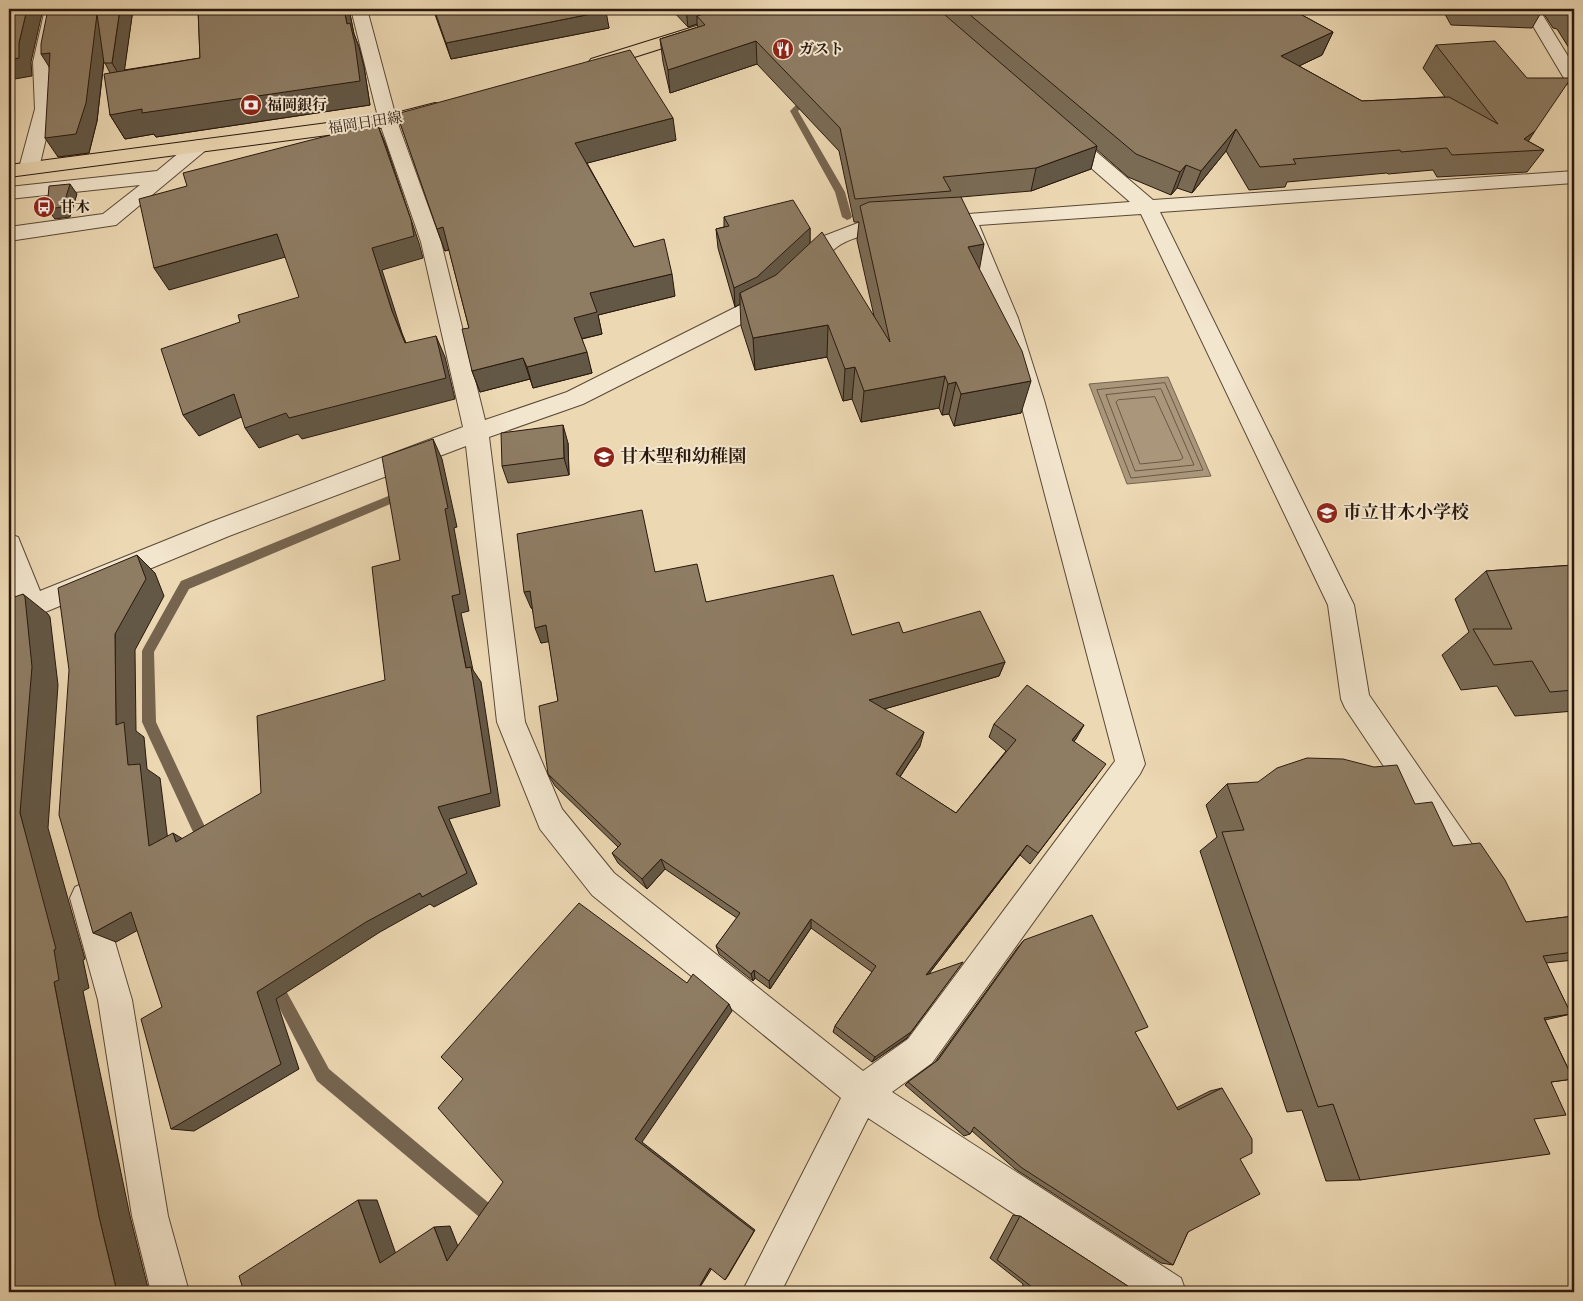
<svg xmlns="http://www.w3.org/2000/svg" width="1583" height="1301" viewBox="0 0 1583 1301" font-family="'IM FELL DW Pica','Noto Serif JP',serif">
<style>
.water{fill:#aa977b;stroke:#76644f}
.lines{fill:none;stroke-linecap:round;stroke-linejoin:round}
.shore{stroke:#6a5844;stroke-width:1}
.stream{fill:#76644f;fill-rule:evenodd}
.minor-casing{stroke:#5a4836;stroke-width:2}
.major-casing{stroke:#29180d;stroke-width:2}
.minor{fill:#f3e6ce;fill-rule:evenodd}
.major{fill:#ecd8b3;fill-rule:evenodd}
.wall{fill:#7a6b55;stroke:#29180d}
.shaded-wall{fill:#635745;stroke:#29180d}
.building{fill:#8e7c63;stroke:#29180d}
.labels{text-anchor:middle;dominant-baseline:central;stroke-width:4;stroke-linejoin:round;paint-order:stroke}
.far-poi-label{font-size:15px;font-weight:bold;fill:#29180d;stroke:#f3e6ce;text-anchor:start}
.far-street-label{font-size:15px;fill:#29180d;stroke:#f3e6ce}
.poi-label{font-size:18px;font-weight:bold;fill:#29180d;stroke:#f3e6ce;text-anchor:start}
</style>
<rect width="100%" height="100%" fill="#ecd8b3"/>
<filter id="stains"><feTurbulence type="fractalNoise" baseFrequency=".004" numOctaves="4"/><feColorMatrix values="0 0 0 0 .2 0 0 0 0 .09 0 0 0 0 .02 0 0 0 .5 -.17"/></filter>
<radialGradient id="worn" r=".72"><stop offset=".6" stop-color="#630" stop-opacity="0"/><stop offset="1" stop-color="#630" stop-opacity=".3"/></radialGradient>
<path class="water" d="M1168,377l43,99 -84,8 -38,-100z"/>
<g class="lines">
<path class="shore" d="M1165,383l38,87 -72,8 -34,-88z
M1161,389l33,76 -59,6 -29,-76z
M1155,397l28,61 -3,2 -40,4 -24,-62 2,-2z"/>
<path class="stream" d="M806,95l7,2 -15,14 47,81 7,25 -2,2 -3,1 -5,-3 -7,-25 -45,-81z
M403,490l4,1 2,3 -2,3 -218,92 -35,63 2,70 57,122 -2,5 -5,2 -5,-2 -59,-127v-71l2,-4 37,-66z
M273,973l5,3 51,93 173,145 2,6 -2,6 -6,2 -6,-2 -173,-145 -49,-95 -3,-5 3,-5z"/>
<g class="minor-casing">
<path id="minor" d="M45,9h16l-10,53 2,47 -14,59 -3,4 -7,2 -7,-2 -3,-4 16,-59 -2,-47z
M351,9h16l30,112 44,121 44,178 82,-28 197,-99 8,-2 8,2 3,5 -8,9 -192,97 -94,33 36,285 37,87 52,64 249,198 45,-32 207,-278 -95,-361 -24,-82 -37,-91 -24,2 -7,-2 -3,-5 3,-5 202,-15 -72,-63 -2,-4 2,-4 7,-2 7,2 81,69 421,-29v12l-414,29 194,393 15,90 118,171 5,11 -5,11 -11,4 -11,-4 -120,-180 -4,-9 -13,-94 -187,-391 -162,11 39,93 26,82 101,364 -5,10 -208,289 -40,29 289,186 5,14h-53l-265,-174 -87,174h-39l99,-194 -249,-203 -52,-66 -43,-107 -31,-276 -237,90 -220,91v-23l8,-3 -8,-23v-44l9,3 22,54 171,-69 252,-95 -42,-185 -42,-121z
M1523,9h16l35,57v19l-6,-1 -3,-4z
M199,140l7,2 3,4 -3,4 -90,75 -107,16v-14l94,-13 37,-29 -131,14v-12l148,-16 35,-29z
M894,218l7,2 3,5 -3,5c-21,5 -45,3 -64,17 -14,10 -24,32 -43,27l-4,-5 34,-33 39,-15z
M86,882l11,5 5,11 30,102 36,216 21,76h-38l-19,-76 -34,-216 -28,-102 5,-11z"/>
</g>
<g class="major-casing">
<path id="major" d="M751,9h24l-2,4 -170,54 -6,1 -6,-1 -3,-4 3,-4z
M435,103l7,2 2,4 -2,4 -54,14 -379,50v-12l379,-50z"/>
</g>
<use href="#minor" class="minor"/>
<use href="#major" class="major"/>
</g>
<path class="wall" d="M48,9h85l-9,61 76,-12 -2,-49h152h-1l5,25 5,13 5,20 6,38 -214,32 -2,-3 -29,5 -15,-24v-42l-6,-12 -7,60 -8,32 -31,4 -9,-91z
M433,9h171l5,19 -158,31z
M671,9h620l42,23 -11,23 -23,11 63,35 83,-4 -22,-29 13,-23 92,96 16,9 -17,22 -90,5 -4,-7 -45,4 -1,-1 -100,9 -2,5 -36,3 -23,-39 -34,42 -15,-5 -6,7 -43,-18 -32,-28 -5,20 -60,22 -70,6 18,72 42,144 -67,13 -5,-12 -7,1 -3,-7 -78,14 -9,-23 -9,2 -16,-44 -72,13 -14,-44 -1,-22 -5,3 -17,-59 -2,-19 8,-2v-10l86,11v15l64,73 -17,-76 2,-18h-5l-15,-71 -82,-87 -87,29 -7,-31 -3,-23 38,-12 -1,-3 -9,3z
M1442,9h132v47l-17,-27 -4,-1 -11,-17 -10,17 -81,-3z
M398,117l278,23 -89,23 47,84 41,49 -77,19 4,19 -20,5 10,34 -59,15 -3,-9 -50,13 -8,-21 -3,-43 -20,-78 -4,1z
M568,443l1,32 -61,8 -6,-17z
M1574,565v146l-59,5 -18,-30 -36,4 -19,-35 27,-23 -14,-33 31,-28z
M655,572l51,30 146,33 51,-2 102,29 -6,14 -115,33 36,37 -20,31 56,36 50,-62 -17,-14 5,-13 82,15 -2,2 23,35 -67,88 -10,-9 -92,120 -21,63 -35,24 -39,-30 2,-6 37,-54 -61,-44 -41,61 -15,-11 -2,3 -34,-27 -3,-8 21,-28 -72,-49 -18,20 -29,-26 -6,-10 6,-6 -63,-61 -7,-12 10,-73 -9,-60 -8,2 -9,-35h-1z
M1227,784l188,20 38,42 73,76 48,-6v44l-28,3 25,51 -26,6 28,59 -22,3 -17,37 -174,61 -34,1 -24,-71 -15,2 -87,-261 17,-14 -11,-32z
M1024,940l111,93 41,75 34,-17 12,-3 18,71 -52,73 -15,33 -12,-2 -146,-94 -43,-38 -2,3 -6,2 -59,-51 3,-3 27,-20 83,-115z
M1013,1215l7,1 117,76h-115l1,-8 -33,-26z"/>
<path class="shaded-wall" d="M27,9h16l-12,53 1,14 -23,4v-20l10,-17z
M120,9h13l-10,72 -11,-18z
M344,9h6h-1l5,25 5,13 5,20 6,38 -214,32 -2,-3 -29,5 -15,-24 237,-91z
M686,9h60l-49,7v8l-9,3z
M606,11l3,17 -158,31 -5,-16z
M97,14l10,18 -10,89 -8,32 -31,4 -13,-19z
M1333,32l-11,23 -50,24 9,-23z
M756,41l1,23 -87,29 -2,-23z
M50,53l3,20 -12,-19z
M673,118l3,22 -96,25 -5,-22z
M377,123l9,22 33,98 4,15 -41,12 20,63 13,32 -23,-54 -20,-63z
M1236,129l-10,22 -34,42 9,-22z
M1535,131l-13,20 2,-12z
M1097,146l-6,23 -60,22 5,-23z
M1186,165l-9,23 -6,7 9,-23z
M70,184l7,10 -7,23 -15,2 -8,-10z
M443,227l8,22 -6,2 -8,-22z
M810,228v19l-52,48 -18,-2v11l-5,3 -1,-19z
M277,234l12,22 -120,34 -15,-22z
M984,244l-6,33 -10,-30z
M672,274l3,22 -77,19 4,19 -22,5 -6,-21 16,-25z
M828,325l-1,32 -72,13 -2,-32z
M436,336l9,21 10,42 -153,40 -4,-5 -39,14 -14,-20z
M587,352l5,21 -59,15 -6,-21z
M523,358l7,21 -50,13 -8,-21z
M855,367l-3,32 -9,2 2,-32z
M945,376l-6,32 -78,14 3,-31z
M1031,381l-10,32 -67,13 7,-32z
M956,382l-7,32 -7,1 6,-31z
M234,394l14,20 -49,22 -16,-21z
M563,425l5,18 1,32 -5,-17z
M433,439l9,20 15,68 -3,1 15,83 -8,2 12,57 8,12 19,124 -51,13 28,65 -43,23 -4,-3 -50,28 -104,67 23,70 -105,62 -23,-2 86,-137 181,-185 28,-139 -14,-72z
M137,555l18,18 9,23 -29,54 1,81 8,6 3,32 13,9 10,79 -21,-11 -21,-81 -12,-40 -1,-91z
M9,588l2,1 2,11 -4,3z
M530,591l7,16 -6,1 -7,-16z
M23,594l25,20 2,3 8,68 -10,143 37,131 -2,1 6,28 -6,3 47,225 19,76h-32l-18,-75 -45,-235v-32l-34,-137z
M546,625l7,16 -12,2 -6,-15z
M1005,662l-6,14 -132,38 2,-14z
M1084,725l-8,14 -12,14 8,-13z
M924,732l-4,14 -27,41 3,-13z
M173,833l20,12 -17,-3z
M1027,845l-7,10 -98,128 4,-8z
M661,859l4,10 -18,20 -5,-10z
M131,912l22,10 -37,20 -23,-9z
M811,919v9l-41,61 -1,-8z
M963,962l-56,76 -35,24 3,-5z
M754,970l1,8 -2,3 -2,-7z
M729,1004l3,7 -90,131 113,88 -27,46 -3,4 -90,-141z
M358,1200h19l21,60 -18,3z
M450,1226l13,33 -16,2 -13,-34z
M714,1265l-17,27h-1l14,-24z"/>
<path class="building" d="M9,9h18l-8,34v15l-10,2z
M48,9h72l-8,54h-8l-7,-49 -11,89 -10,31 -31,4 5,-85 -9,1v-10z
M198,9h146l3,15 3,-1 5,21 5,37 -218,32v-4l-32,6 -6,-41 96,-16z
M434,9h170l2,2 -160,32z
M719,9h219l159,137 -61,22 -93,9 8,14 -96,8 -15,-71 -84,-87 -88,29 -8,-31 45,-14 -8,-9z
M963,9h328l42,23 -52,24 81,45 87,-4 49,27 -62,-79 59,-4 32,37h44l-36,53 -11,8 20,11 -92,5 -5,-7 -46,4 -1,-2 -107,9 3,5 -36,3 -24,-38 -35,42 -15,-6 -6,7 -44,-18z
M1564,9h10v9l-5,-8h-4z
M630,50l43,68 -98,25 59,104 30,-8 8,35 -82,19 7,19 -23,6 13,34 -60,15 -4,-9 -51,13 -10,-42 7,-1 -26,-101 -6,2 -39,-112h3l-1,-4z
M377,123l34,97 3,16 -42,12 20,63 13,32 31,-7 10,42 -157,40 -3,-5 -41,15 -11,-34 -51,21 -22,-66 79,-27 -2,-7 61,-18 -22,-63 -123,34 -15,-69 48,-13 -4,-13z
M70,184l-7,23 -16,2 2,-23z
M961,197l23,47 -16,3 54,104 9,30 -70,13 -5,-12 -8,2 -3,-8 -81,15 -9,-24 -10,2 -17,-44 -75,13 -13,-45 36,-18 46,-43 68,110 -30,-136 9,-4z
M793,200l17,28 -53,49 -23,11 -18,-59 13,-3 -5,-9z
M563,425l1,33 -62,8 -1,-33z
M433,439l15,69 -3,1 15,85 -8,2 14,72 5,-1 20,126 -53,14 29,66 -45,24 -2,-4 -54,29 -109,70 24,72 -110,65 -30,-110 21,-12 -31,-95 -38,21 -34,-118 10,-145 -11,-82 79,-33 9,24 -31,55 1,91 8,-3 4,43 12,-1 9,82 24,-13 3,9 85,-49 -4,-77 128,-36 -13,-113 28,-7 -18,-103z
M642,510l13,62 42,-8 9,38 127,-27 19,60 47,-13 4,11 77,-22 25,51 -136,38 55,32 -28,42 60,39 60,-73 -22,-16 33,-39 57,40 -12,15 34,24 -68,89 -11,-8 -101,130 37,-13 -52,70 -36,25 -40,-31 41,-60 -65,-47 -42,62 -15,-11 -3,4 -35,-28 24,-33 -79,-54 -19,20 -30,-26 9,-9 -73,-70 -9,-68 19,-5 -12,-76 -11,3 -5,-37 -6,1 -7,-58z
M1574,565v125l-24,2 -18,-31 -38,4 -21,-36h39l-26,-58z
M23,594l2,3 7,70 -12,146 36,136 -2,1 5,30 -5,2 45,235 18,75h-108v-693z
M1307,758l36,1 31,8 23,-2 18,39 17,-2 21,44 27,-3 25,37 21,42 48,-6v36l-31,4 28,58 -27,4 29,61 -22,3 15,33 -32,4 16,35 -190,26 -27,-76 -15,3 -96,-275 22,-2 -17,-46 31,-2 19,-14z
M579,903l108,80 6,-9 36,30 -94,135 119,92 -29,49 -15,-12 -14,24h-452l-5,-16 119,-76 22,63 54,-36 13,34 56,-79 -65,-74 25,-29 -22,-22z
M1092,915l56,112 -13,5 43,78 44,-22 30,51v14l-12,6 20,35 -72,38 -15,33 -151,-97 -48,-41 -4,7 -62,-52 30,-22 86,-120z
M1020,1216l117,76h-106l1,-5 -35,-27z"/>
<defs>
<g id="restaurant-disc" transform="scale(1.125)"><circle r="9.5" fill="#8f2418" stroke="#f3e6ce"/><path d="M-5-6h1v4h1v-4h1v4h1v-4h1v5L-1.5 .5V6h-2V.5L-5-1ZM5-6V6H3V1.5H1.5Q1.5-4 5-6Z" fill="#fff"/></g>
<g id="bank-disc" transform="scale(1.125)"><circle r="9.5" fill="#8f2418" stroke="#f3e6ce"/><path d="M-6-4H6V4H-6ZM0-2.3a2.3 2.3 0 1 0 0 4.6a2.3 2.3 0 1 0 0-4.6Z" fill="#fff"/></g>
<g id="bus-disc" transform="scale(1.125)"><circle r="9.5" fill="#8f2418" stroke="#f3e6ce"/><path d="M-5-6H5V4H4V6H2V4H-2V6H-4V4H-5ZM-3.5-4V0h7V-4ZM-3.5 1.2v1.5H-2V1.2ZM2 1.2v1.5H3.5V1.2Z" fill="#fff"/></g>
<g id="school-disc" transform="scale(1.125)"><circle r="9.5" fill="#8f2418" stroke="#f3e6ce"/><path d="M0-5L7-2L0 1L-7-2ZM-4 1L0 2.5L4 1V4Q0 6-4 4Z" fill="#fff"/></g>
</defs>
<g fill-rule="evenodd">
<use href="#restaurant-disc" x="783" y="49"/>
<use href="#bank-disc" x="251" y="105"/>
<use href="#bus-disc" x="44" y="207"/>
<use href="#school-disc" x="604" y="457"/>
<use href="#school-disc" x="1327" y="513"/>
</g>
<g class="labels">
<g class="far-poi-label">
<text x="799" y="49">ガスト</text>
<text x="267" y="105">福岡銀行</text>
<text x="60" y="207">甘木</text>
</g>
<g class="far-street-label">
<text transform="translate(365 123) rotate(-9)">福岡日田線</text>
</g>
<g class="poi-label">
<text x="620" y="457">甘木聖和幼稚園</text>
<text x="1343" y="513">市立甘木小学校</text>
</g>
</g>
<rect width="1583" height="1301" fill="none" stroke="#ecd8b3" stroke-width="30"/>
<rect x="10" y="10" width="1563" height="1281" fill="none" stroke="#29180d" stroke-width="2.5"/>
<rect x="15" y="15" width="1553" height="1271" fill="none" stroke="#29180d"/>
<rect width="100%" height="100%" filter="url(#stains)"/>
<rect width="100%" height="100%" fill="url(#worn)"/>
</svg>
